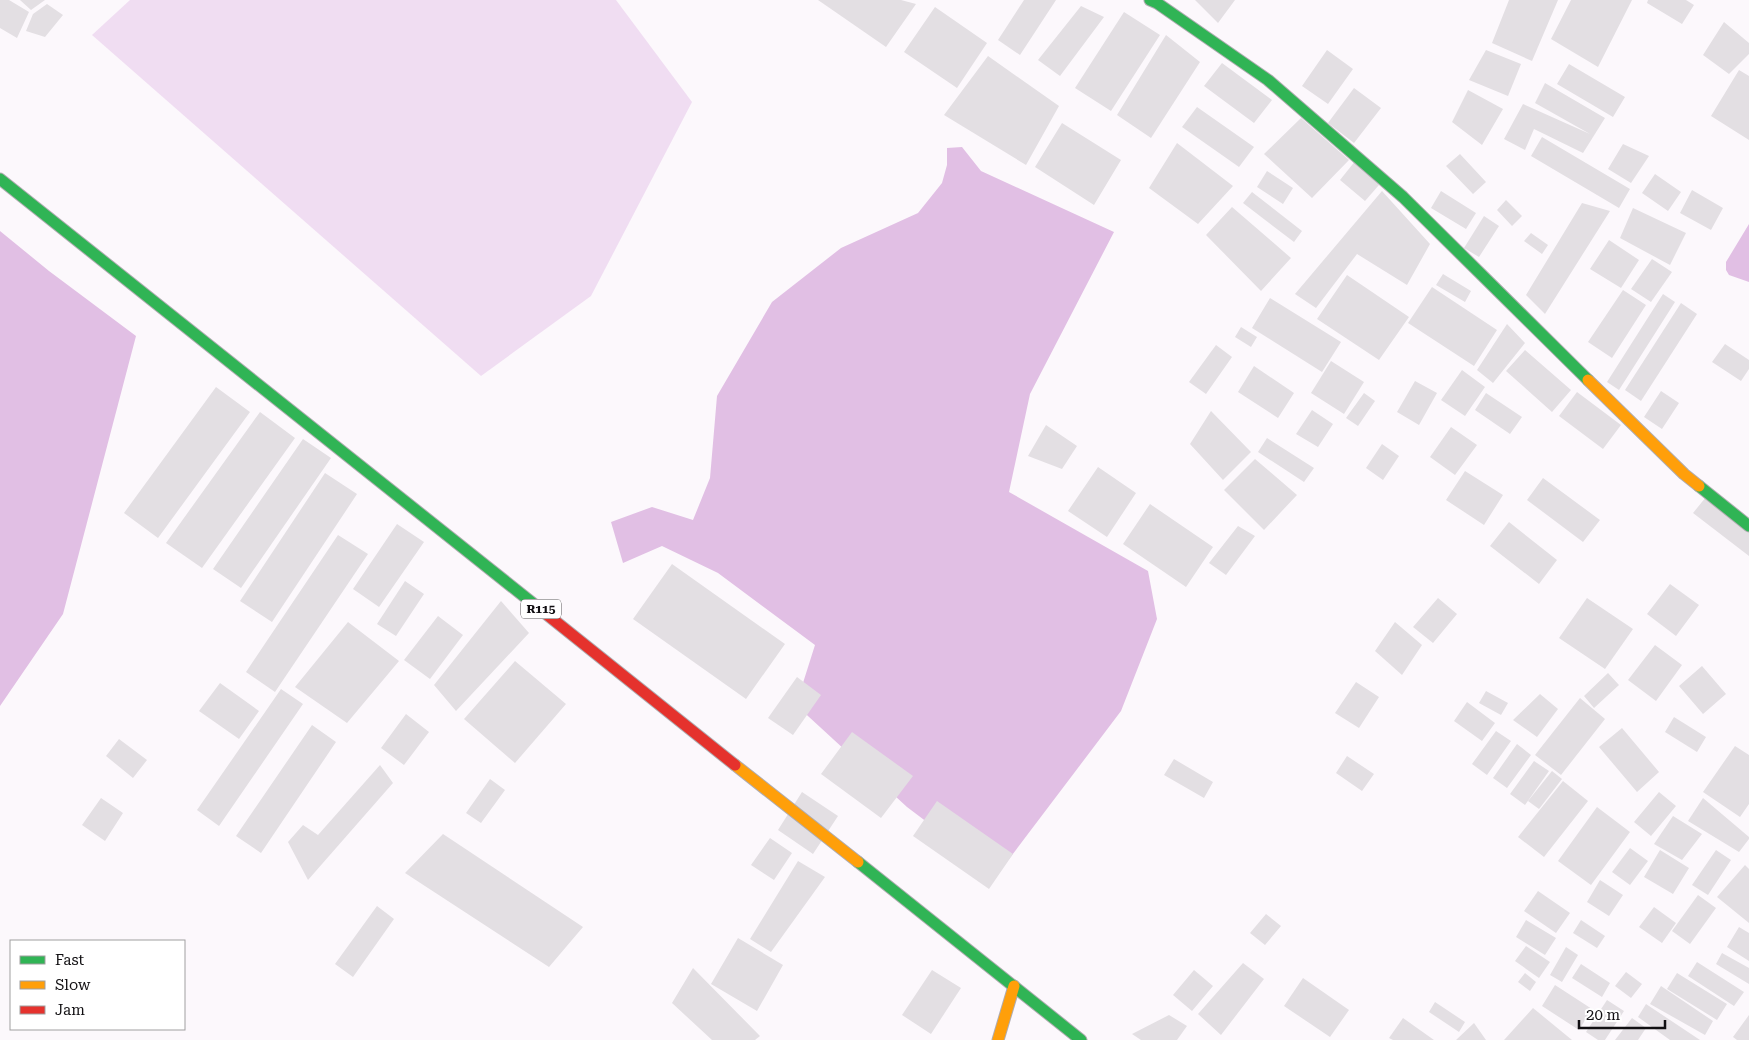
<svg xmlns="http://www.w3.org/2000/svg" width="1749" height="1040" viewBox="0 0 1749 1040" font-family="'Roboto Serif',serif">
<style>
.green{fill:#f0ddf2}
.water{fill:#e1bfe4}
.building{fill:#e3dfe3}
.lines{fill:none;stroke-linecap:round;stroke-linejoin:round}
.fast-casing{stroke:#afacb0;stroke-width:13}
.slow-casing{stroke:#afacb0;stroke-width:13}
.jam-casing{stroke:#afacb0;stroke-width:13}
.fast{stroke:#30b455;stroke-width:11}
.slow{stroke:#ff9f0a;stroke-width:11}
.jam{stroke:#e5322d;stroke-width:11}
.labels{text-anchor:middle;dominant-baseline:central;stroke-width:4.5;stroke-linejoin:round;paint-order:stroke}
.shield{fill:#fff;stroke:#585759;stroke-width:1}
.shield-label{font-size:12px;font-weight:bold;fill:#110f12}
</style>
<rect width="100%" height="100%" fill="#fcf8fc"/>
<path class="green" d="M130,0h486l76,102 -101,194 -110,80 -389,-341z"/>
<path class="water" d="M962,147l19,24 133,61 -84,162 -21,98 139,79 9,48 -36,92 -124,164 -90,-68 -111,-102 19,-60 -97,-72 -56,-27 -39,17 -12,-41 41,-15 41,13 17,-42 7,-82 55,-94 69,-54 77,-35 24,-30 5,-18v-17z
M1749,224v58l-20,-7 -3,-5v-8z
M0,231l49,40 87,65 -73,278 -63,92z"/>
<path class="building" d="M0,0h9l20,12 -12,26 -17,-10z
M20,0h25l-14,10z
M818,0h83l15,4 -30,43z
M1024,0h32l-36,55 -22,-15z
M1195,0h40l-17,23z
M1509,0h49l-26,61 -40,-18z
M1571,0h61l-34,67 -47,-28z
M1648,0h38l8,5 -12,19 -35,-21z
M47,4l16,11 -18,22 -19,-6 7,-17z
M1081,6l23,11 -44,59 -22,-16z
M935,7l52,36 -30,45 -53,-36z
M1124,12l36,23 -49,76 -36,-23z
M1724,22l25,21v11l-20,20 -26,-19z
M1166,35l34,27 -49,76 -34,-23z
M1327,50l26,19 -25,35 -26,-18z
M1486,50l35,14 -13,32 -39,-16z
M988,56l71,50 -33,59 -82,-50z
M1222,63l50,37 -18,23 -50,-37z
M1569,64l56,33 -12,20 -56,-33z
M1739,70l10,6v64l-38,-24z
M1545,83l60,35 -22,35 -49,-24 -9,21 -21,-11 19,-35 67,30 -55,-31z
M1354,88l27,20 -27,35 -26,-20z
M1468,90l35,19 -21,36 -30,-23z
M1197,107l57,40 -15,20 -57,-40z
M1301,118l48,42 -37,38 -48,-44z
M1062,123l59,37 -27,45 -59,-38z
M1542,137l88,52 -11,19 -88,-52z
M1177,143l56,43 -35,38 -49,-36z
M1623,144l26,12 -18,27 -23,-14z
M1460,154l26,28 -13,12 -27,-28z
M1356,160l23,25 -14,16 -25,-21z
M1267,171l26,17 -10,16 -26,-17z
M1655,174l26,18 -13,19 -26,-18z
M1692,190l31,18 -12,22 -31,-17z
M1382,191l48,53 -23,41 -50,-31 -41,54 -21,-14z
M1441,191l35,22 -10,16 -35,-21z
M1252,192l50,39 -8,11 -51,-39z
M1506,200l16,16 -10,10 -15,-16z
M1582,203l28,8 -65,103 -19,-19z
M1232,207l59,51 -30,33 -55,-56z
M1633,208l53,25 -16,32 -50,-27z
M1484,216l15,10 -20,31 -15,-9z
M1531,233l17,12 -6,9 -18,-13z
M1609,240l30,20 -18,28 -31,-19z
M1652,259l20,13 -21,30 -20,-13z
M1443,274l28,17 -6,11 -29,-17z
M1347,275l62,42 -30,43 -62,-41z
M1432,287l65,43 -23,36 -66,-43z
M1623,290l23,15 -34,53 -24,-16z
M1663,294l12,8 -56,88 -12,-8z
M1270,298l71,44 -19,30 -70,-44z
M1681,303l16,11 -56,87 -16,-11z
M1507,324l18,19 -32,40 -16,-13z
M1241,327l16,10 -6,10 -16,-10z
M1725,344l24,16v9l-8,12 -29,-19z
M1216,345l16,12 -26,37 -17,-12z
M1525,350l46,40 -19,22 -46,-41z
M1331,361l33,21 -20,32 -33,-21z
M1254,366l40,27 -16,25 -40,-26z
M1462,370l23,17 -20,29 -24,-16z
M1415,381l22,12 -18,32 -22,-13z
M216,387l34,25 -92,126 -34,-25z
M1661,391l18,12 -17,26 -18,-12z
M1577,392l44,33 -18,24 -44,-33z
M1364,393l11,8 -17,25 -12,-8z
M1486,393l36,24 -12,17 -35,-24z
M1312,410l21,14 -15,23 -22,-13z
M1211,411l40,41 -28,28 -33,-36z
M260,412l35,26 -93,130 -36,-25z
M1046,425l31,21 -15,23 -34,-13z
M1451,427l26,18 -22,30 -25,-18z
M1267,438l47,30 -10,14 -46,-30z
M303,439l28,19 -90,130 -28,-19z
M1382,444l17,12 -16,24 -17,-12z
M1255,459l42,36 -33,35 -40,-40z
M1098,467l38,26 -29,44 -39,-26z
M1465,471l38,24 -19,30 -38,-25z
M325,473l32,21 -85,128 -32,-21z
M1543,478l57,42 -17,22 -56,-42z
M1706,497l43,33v26l-56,-43z
M1150,504l63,43 -27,40 -63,-43z
M1509,522l48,38 -18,24 -49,-38z
M397,524l27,18 -45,65 -26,-18z
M1238,526l17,10 -29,39 -17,-12z
M338,535l30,19 -93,138 -29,-20z
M672,564l113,80 -39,55 -113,-80z
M405,581l19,13 -28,42 -19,-12z
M1670,584l29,21 -23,31 -29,-22z
M1438,598l19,16 -24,29 -20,-16z
M1587,598l46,31 -28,40 -46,-31z
M501,601l28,32 -73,78 -22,-26z
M438,616l25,19 -33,44 -26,-19z
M348,622l51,39 -52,62 -52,-36z
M1395,622l27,23 -20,30 -27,-24z
M1655,645l27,20 -26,36 -28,-21z
M515,661l51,43 -51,59 -51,-44z
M1702,666l24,28 -23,20 -24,-28z
M1608,673l11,12 -25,23 -10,-12z
M797,677l24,18 -28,40 -25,-17z
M1356,682l23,15 -20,31 -24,-15z
M220,683l39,28 -20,28 -40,-28z
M281,689l22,15 -84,122 -22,-16z
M1486,691l22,12 -7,12 -22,-12z
M1540,694l18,15 -21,28 -24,-17z
M1580,698l25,21 -44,56 -26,-20z
M1467,702l28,21 -13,18 -28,-20z
M406,714l23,18 -25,33 -23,-17z
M1674,717l32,20 -9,15 -32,-20z
M312,725l24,17 -75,111 -25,-17z
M1622,728l37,44 -22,20 -38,-45z
M1496,731l15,10 -24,34 -15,-11z
M852,732l61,44 -32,42 -60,-44z
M119,739l28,21 -14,18 -27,-22z
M1517,744l14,11 -24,33 -14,-10z
M1735,746l14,9v49l-9,13 -37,-25z
M1347,756l27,18 -12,17 -26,-18z
M1174,759l39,23 -9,16 -40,-23z
M1534,761l15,10 -24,34 -15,-11z
M380,765l13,18 -85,97 -20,-38 15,-17 15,10z
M1552,771l10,8 -23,30 -11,-8z
M490,779l15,11 -24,33 -15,-10z
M1563,781l25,20 -44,56 -26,-20z
M802,792l36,24 -25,38 -35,-24z
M1659,792l17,14 -25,30 -17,-14z
M101,798l22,15 -18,28 -23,-16z
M1703,798l46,39v2l-10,13 -51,-31z
M937,801l76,53 -24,35 -76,-53z
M1597,807l33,25 -39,53 -33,-24z
M1673,816l29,18 -20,26 -28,-16z
M443,834l140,93 -34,40 -144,-94z
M770,838l22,15 -18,27 -23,-15z
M1630,848l18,13 -18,24 -18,-13z
M1660,850l29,18 -16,26 -29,-17z
M1716,850l15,10 -23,35 -16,-10z
M798,861l27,16 -54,75 -21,-13z
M1745,865l4,4v54l-32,-26z
M1600,880l23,15 -14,21 -22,-14z
M1538,891l32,22 -14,20 -32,-22z
M1698,895l18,13 -26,36 -18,-13z
M377,906l17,13 -41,58 -18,-13z
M1654,907l22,16 -14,20 -23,-16z
M1266,914l15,12 -16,19 -15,-12z
M1526,920l30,18 -11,17 -29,-18z
M1581,920l24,16 -8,12 -24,-15z
M1739,927l10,6v28l-22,-14z
M738,938l45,27 -26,46 -46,-27z
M1526,946l24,16 -11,16 -24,-17z
M1566,947l12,8 -16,27 -12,-7z
M1722,953l27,15v16l-33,-20z
M1697,962l47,30 -10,14 -46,-30z
M1243,963l21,16 -43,56 -23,-21z
M1581,964l29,19 -8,14 -30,-19z
M693,968l67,68 -5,4h-43l-40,-37z
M932,970l29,18 -30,46 -29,-19z
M1194,970l19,16 -21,25 -19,-16z
M1626,972l16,12 -11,14 -16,-12z
M1525,973l11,9 -6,9 -12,-9z
M1677,973l50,31 -10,16 -50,-31z
M1303,978l46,32 -19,27 -46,-31z
M1555,985l37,24 -13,21 -37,-24z
M1661,986l52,35 -8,14 -55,-31z
M1607,1000l17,11 -19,29h-7l-12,-8z
M1435,1002l30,20 -6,10 -30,-20z
M1646,1004l54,36h-30l-32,-23z
M1533,1008l39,32h-68z
M1169,1015l18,11 -10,14h-36l-9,-6z
M1749,1015v25h-12l-4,-3z
M1403,1018l31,22h-41l-4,-2z
M1632,1018l14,10 -8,12h-23z
M1474,1023l12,17h-30z"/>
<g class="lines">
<g class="fast-casing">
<path id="fast" d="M1150,0l7,3 111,77 135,117 185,183
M0,179l545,434
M1699,486l50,40
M858,862l223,178"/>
</g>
<g class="slow-casing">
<path id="slow" d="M1588,380l96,94 15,12
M735,765l123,97
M998,1040l16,-54"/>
</g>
<g class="jam-casing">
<path id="jam" d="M545,613l190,152"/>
</g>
<use href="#fast" class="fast"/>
<use href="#slow" class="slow"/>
<use href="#jam" class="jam"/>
</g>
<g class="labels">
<rect class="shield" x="521" y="599.5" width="40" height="19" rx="4"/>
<g class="shield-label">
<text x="541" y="609">R115</text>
</g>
</g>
<rect x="10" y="940" width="175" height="90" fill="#ffffff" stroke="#a09fa0"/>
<rect x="20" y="956" width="25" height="8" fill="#30b455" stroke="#a09fa0"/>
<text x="55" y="965" font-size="15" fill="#110f12">Fast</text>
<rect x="20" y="981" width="25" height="8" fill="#ff9f0a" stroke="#a09fa0"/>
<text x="55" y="990" font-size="15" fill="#110f12">Slow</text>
<rect x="20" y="1006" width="25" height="8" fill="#e5322d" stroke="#a09fa0"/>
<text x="55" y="1015" font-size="15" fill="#110f12">Jam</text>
<path d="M1579 1020v8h86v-8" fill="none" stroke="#110f12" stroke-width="2.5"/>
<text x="1586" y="1020" font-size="15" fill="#110f12" stroke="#ffffff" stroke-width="4" paint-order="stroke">20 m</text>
</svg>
